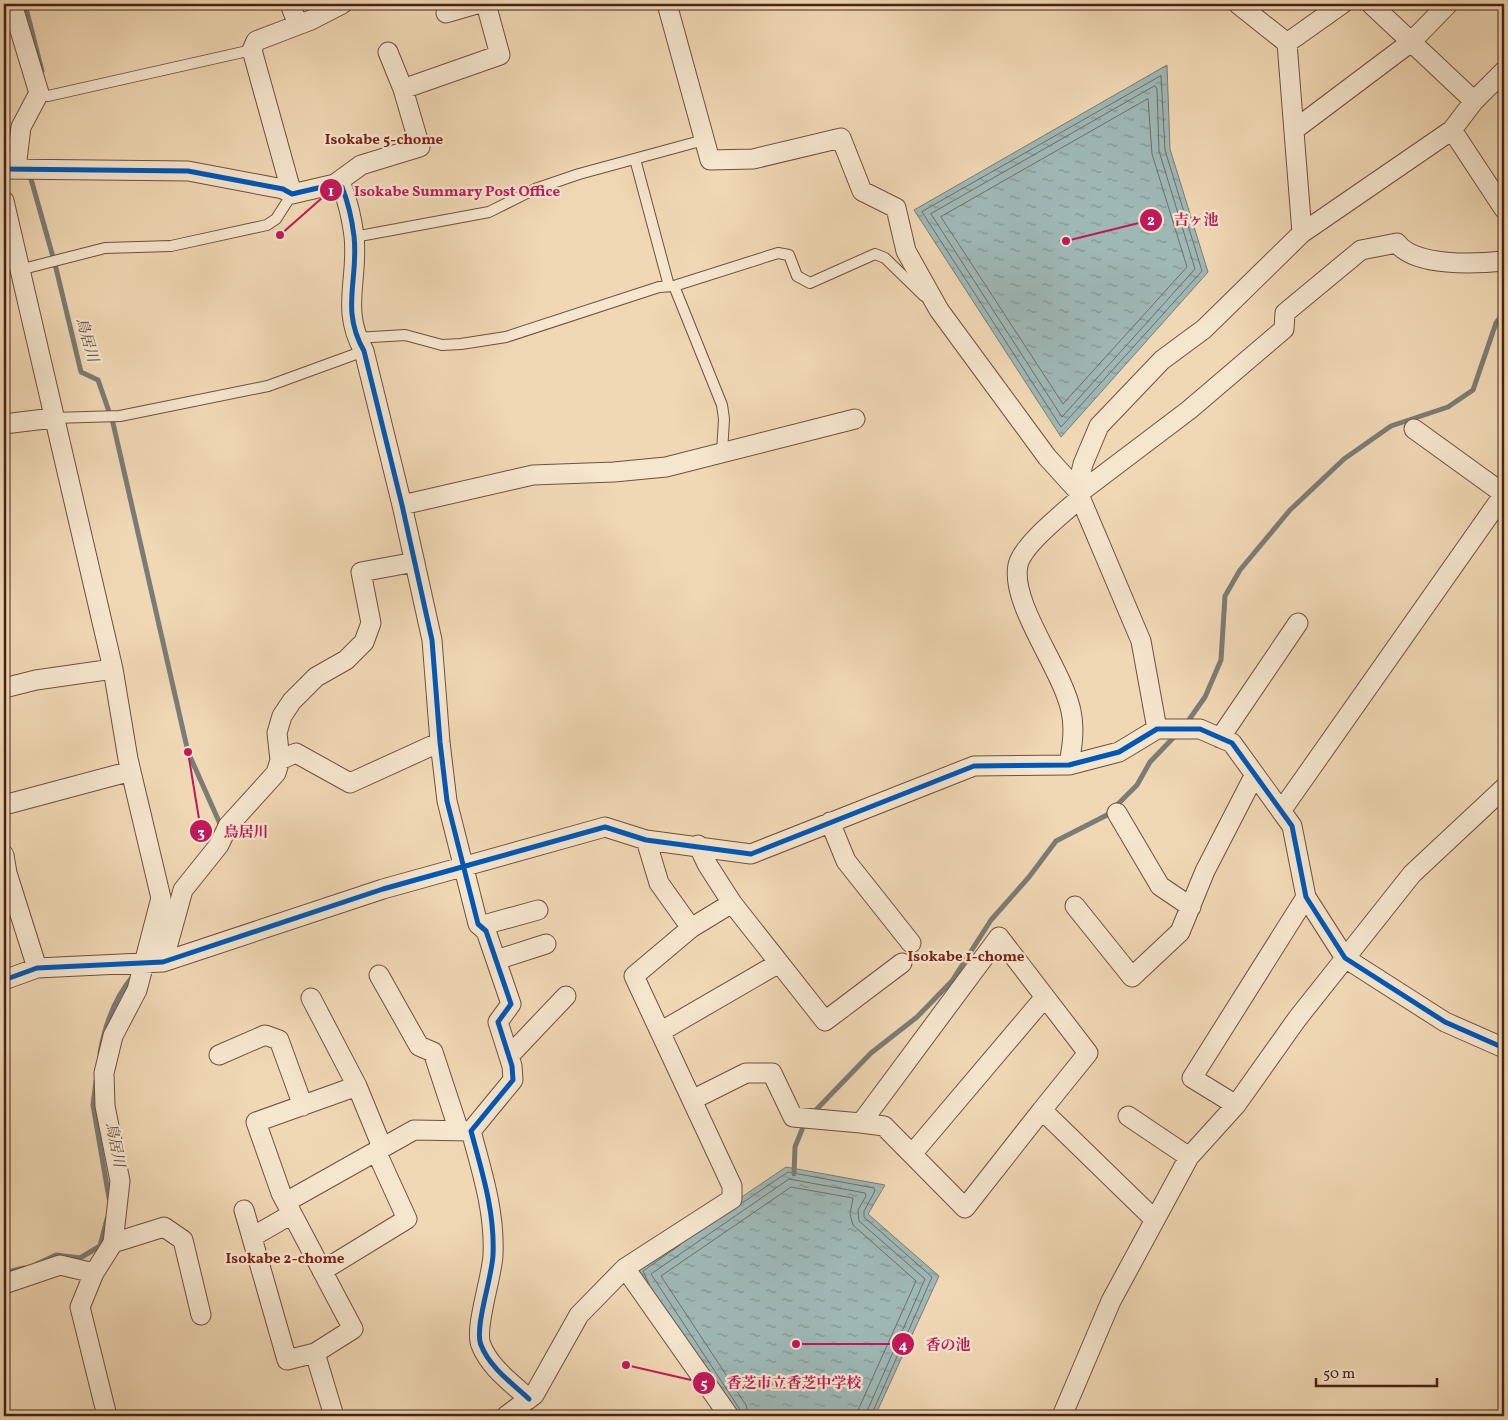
<svg xmlns="http://www.w3.org/2000/svg" width="1508" height="1420" viewBox="0 0 1508 1420" font-family="Vollkorn,'Noto Serif JP',serif">
<style>
.water{fill:url(#water-ripples);stroke:#7b7c76}
.lines{fill:none;stroke-linecap:round;stroke-linejoin:round}
.shore{stroke:#726e66;stroke-width:1}
.stream{stroke:#7b7c76;stroke-width:5}
.service-casing{stroke:#71503e;stroke-width:12}
.minor-casing{stroke:#71503e;stroke-width:21}
.service{stroke:#f5e6ce;stroke-width:10}
.minor{stroke:#f5e6ce;stroke-width:19}
.cycleway-casing{stroke:#f5e6ce;stroke-width:8}
.cycleway{stroke:#0057b8;stroke-width:5}
.labels{text-anchor:middle;dominant-baseline:central;stroke-width:4.5;stroke-linejoin:round;paint-order:stroke}
.neighbourhood-label{font-size:15px;font-weight:bold;fill:#7a1f14;stroke:#f5e6ce}
.water-label{font-size:15px;font-style:italic;fill:#5d483f;stroke:#f5e6ce}
.leader{fill:none;stroke:#c2185b;stroke-width:2}
.callout-dot{fill:#c2185b;stroke:#f5e6ce;stroke-width:2}
.mark-label{font-size:15px;text-anchor:middle;font-weight:bold;fill:#fff}
.callout-label{font-size:15px;text-anchor:middle;font-weight:bold;fill:#c2185b;stroke:#f5e6ce;stroke-width:4.5;stroke-linejoin:round;paint-order:stroke}
</style>
<defs>
<pattern id="water-ripples" width="26" height="14" patternUnits="userSpaceOnUse" patternTransform="scale(1.25)"><rect width="26" height="14" fill="#9eb8b6"/><path d="M2 4q2-2 4 0t4 0M15 11q2-2 4 0t4 0" fill="none" stroke="#839593"/></pattern>
</defs>
<rect width="100%" height="100%" fill="#f0d8b4"/>
<filter id="stains"><feTurbulence type="fractalNoise" baseFrequency=".004" numOctaves="4"/><feColorMatrix values="0 0 0 0 .2 0 0 0 0 .09 0 0 0 0 .02 0 0 0 .5 -.17"/></filter>
<radialGradient id="worn" r=".72"><stop offset=".6" stop-color="#630" stop-opacity="0"/><stop offset="1" stop-color="#630" stop-opacity=".3"/></radialGradient>
<path class="water" d="M1167,65l3,84 38,123 -147,165 -147,-227z
M786,1167l99,18 -17,29 71,62 -64,140h-144l-97,-146z"/>
<g class="lines">
<path class="shore" d="M1161,76l4,74 37,121 -141,156 -139,-215z
M1155,86l2,3 2,62 36,118 -133,148 -131,-203z
M1148,99l4,55 35,113 -124,137 -122,-187z
M742,1203l46,-31 86,16 1,3 -11,20v6l68,60 -61,139
M649,1284l-6,-13 37,-26
M741,1416l-2,-8 -88,-134 138,-95 76,14 1,3 -8,14 1,11 66,58 -60,137
M749,1416l-3,-11 -85,-129 130,-89 62,11 -3,16 3,11 63,56 -57,127 -2,8"/>
<path class="stream" d="M25,4l17,67
M29,172l26,92 26,108 17,8 15,43 75,329 33,74 -1,2
M1186,724l19,-27 16,-37 4,-64 15,-26 50,-60 54,-51 47,-33 57,-19 25,-17 23,-67 8,-11
M100,1053c5,-29 15,-56 34,-78
M96,1081l-3,24 16,93
M812,1114l59,-61 46,-36 35,-36 39,-61 38,-43 27,-36 51,-26 30,-30 13,-23 27,-28
M794,1174l1,-27 10,-25
M37,1264l19,-9 24,3 20,-12 7,-27
M4,1273l20,-5"/>
<g class="service-casing">
<path id="service" d="M39,93l9,3 204,-46
M635,159l34,127
M354,237l135,-25 46,-23 44,-15 125,-34
M19,270l86,-22 66,-2 96,-21 9,-6 16,-25
M674,286l48,119 2,14 -2,34
M356,338l49,-3 37,10 19,-1 45,-7 153,-50 15,-1 104,-33 11,2 8,21 13,7 65,-29 10,4 39,38
M53,418l67,-2 148,-30 96,-35"/>
</g>
<g class="minor-casing">
<path id="minor" d="M12,4l27,89 -18,34 -5,41
M290,4l8,21
M667,4l43,156 43,-1 88,-21 21,53 34,17 10,43 33,59 108,147 30,33
M1238,4l49,39 15,190
M1371,4l103,97
M446,13l31,-9
M1287,43l55,-39
M388,52l15,37
M1294,130l117,-88 37,-38
M1452,130l52,79
M4,169l184,2 95,18 9,5 43,-10 7,3c6,15 10,33 12,49 5,43 -14,73 10,115l38,154 30,135 8,102 7,59 31,123 8,7 25,73 -13,18 14,44 1,14 -42,51c11,41 24,81 22,124 -1,23 -19,73 -12,90 9,23 31,38 48,54
M335,184l26,-19 59,-18 -17,-58 97,-34 -14,-51
M292,194l-40,-144 4,-9 55,-21 31,-16
M4,201l109,468 15,90 33,139 -24,92 -24,46 -9,37 1,33 15,75 -7,62 -19,30 -14,34 27,109
M4,424l49,-6
M1414,429l90,65
M1078,494l111,-84 95,-81 1,-16 76,-63 36,-7c18,24 79,21 107,18
M402,505l131,-30 81,-3 52,-5 189,-48
M4,688l32,-8 77,-11
M1157,729l-16,-88 -64,-151 6,-26 16,-38 63,-66 42,-31 98,-96 150,-103 22,-29 30,-30
M1220,738l78,-115
M280,760l16,-7 54,30 90,-41
M1069,765c3,-18 6,-36 2,-54 -9,-43 -61,-107 -53,-146 5,-21 46,-52 62,-67
M4,805l127,-34
M1281,811l223,-317
M1117,813l43,73 31,21
M830,822l16,39 65,82
M646,840l13,43 32,45
M4,855l3,18 30,95
M732,903l93,118 77,-58
M1075,906l57,71 48,-45 25,-61 49,-95
M480,926l58,-16
M496,960l50,-16
M163,962l20,-72 36,-45 9,-19 48,-53 4,-13 -3,-27 5,-17 10,-15 24,-24 30,-17 18,-18 7,-19 -10,-51 54,-10
M379,975l40,71 14,6 26,79
M4,980l33,-12 126,-6 220,-73 222,-62 41,13 105,14 223,-88 95,-1 50,-13 38,-23h43l32,14 60,83 14,71 39,61 100,64 59,26
M311,998l46,88 25,61
M660,1032l119,-69
M219,1055l46,-20 14,5 24,66
M509,1056l57,-60
M692,1100l54,-27h26l21,44 68,6
M1236,1105l-44,-27 114,-181
M1042,1110l-77,98 -81,-82 -23,-3 138,-186 89,116 -46,57 112,109
M1128,1116l61,41
M912,1154l133,-157
M286,1202l128,-72 57,1
M244,1210l43,150 28,-7 19,63
M252,1237l40,-23
M113,1243l51,-16 19,13 18,75
M625,1268l104,148
M322,1271l85,-52 -31,-68
M4,1284l56,-19 34,8
M315,1353l38,-24 -72,-136 -25,-71 101,-36
M506,1416l28,-21 45,-80 46,-47 107,-69v-13l-98,-210 57,-48 41,-25 -25,-39 -9,-19
M1062,1416l49,-115 78,-144 47,-52 61,-86 115,-145 92,-86"/>
</g>
<use href="#service" class="service"/>
<use href="#minor" class="minor"/>
<g class="cycleway-casing">
<path id="cycleway" d="M4,169l184,2 95,18 9,5 43,-10 7,3c6,15 10,33 12,49 5,43 -14,73 10,115l38,154 30,135 8,102 7,59 31,123 8,7 25,73 -13,18 14,44 1,14 -42,51c11,41 24,81 22,124 -1,23 -19,73 -12,90 9,23 31,38 48,54
M4,980l33,-12 126,-6 220,-73 222,-62 41,13 105,14 223,-88 95,-1 50,-13 38,-23h43l32,14 60,83 14,71 39,61 100,64 59,26"/>
</g>
<use href="#cycleway" class="cycleway"/>
</g>
<g class="labels">
<g class="neighbourhood-label">
<text x="384" y="140">Isokabe 5-chome</text>
<text x="966" y="957">Isokabe 1-chome</text>
<text x="285" y="1259">Isokabe 2-chome</text>
</g>
<g class="water-label">
<text transform="translate(86 340) rotate(74)">鳥居川</text>
<text transform="translate(114 1145) rotate(79)">鳥居川</text>
</g>
</g>
<path class="leader" d="M280 235L331 190M1066 241L1151 220M188 752L201 831M796 1344L903 1344M626 1365L704 1383"/>
<g class="callout-dot">
<circle cx="280" cy="235" r="5"/>
<circle cx="1066" cy="241" r="5"/>
<circle cx="188" cy="752" r="5"/>
<circle cx="796" cy="1344" r="5"/>
<circle cx="626" cy="1365" r="5"/>
<circle cx="331" cy="190" r="12"/>
<circle cx="1151" cy="220" r="12"/>
<circle cx="201" cy="831" r="12"/>
<circle cx="903" cy="1344" r="12"/>
<circle cx="704" cy="1383" r="12"/>
</g>
<g class="mark-label">
<text x="331" y="196">1</text>
<text x="1151" y="225">2</text>
<text x="201" y="837">3</text>
<text x="903" y="1350">4</text>
<text x="704" y="1388">5</text>
</g>
<g class="callout-label">
<text x="457" y="196">Isokabe Summary Post Office</text>
<text x="1196" y="225">吉ヶ池</text>
<text x="246" y="837">鳥居川</text>
<text x="948" y="1350">香の池</text>
<text x="794" y="1388">香芝市立香芝中学校</text>
</g>
<rect width="1508" height="1420" fill="none" stroke="#f0d8b4" stroke-width="20"/>
<rect x="5" y="5" width="1498" height="1410" fill="none" stroke="#472317" stroke-width="2.5"/>
<rect x="10" y="10" width="1488" height="1400" fill="none" stroke="#472317"/>
<path d="M1316 1378v8h121v-8" fill="none" stroke="#472317" stroke-width="2.5"/>
<text x="1323" y="1378" font-size="15" fill="#472317" stroke="#f5e6ce" stroke-width="4" paint-order="stroke">50 m</text>
<rect width="100%" height="100%" filter="url(#stains)"/>
<rect width="100%" height="100%" fill="url(#worn)"/>
</svg>
